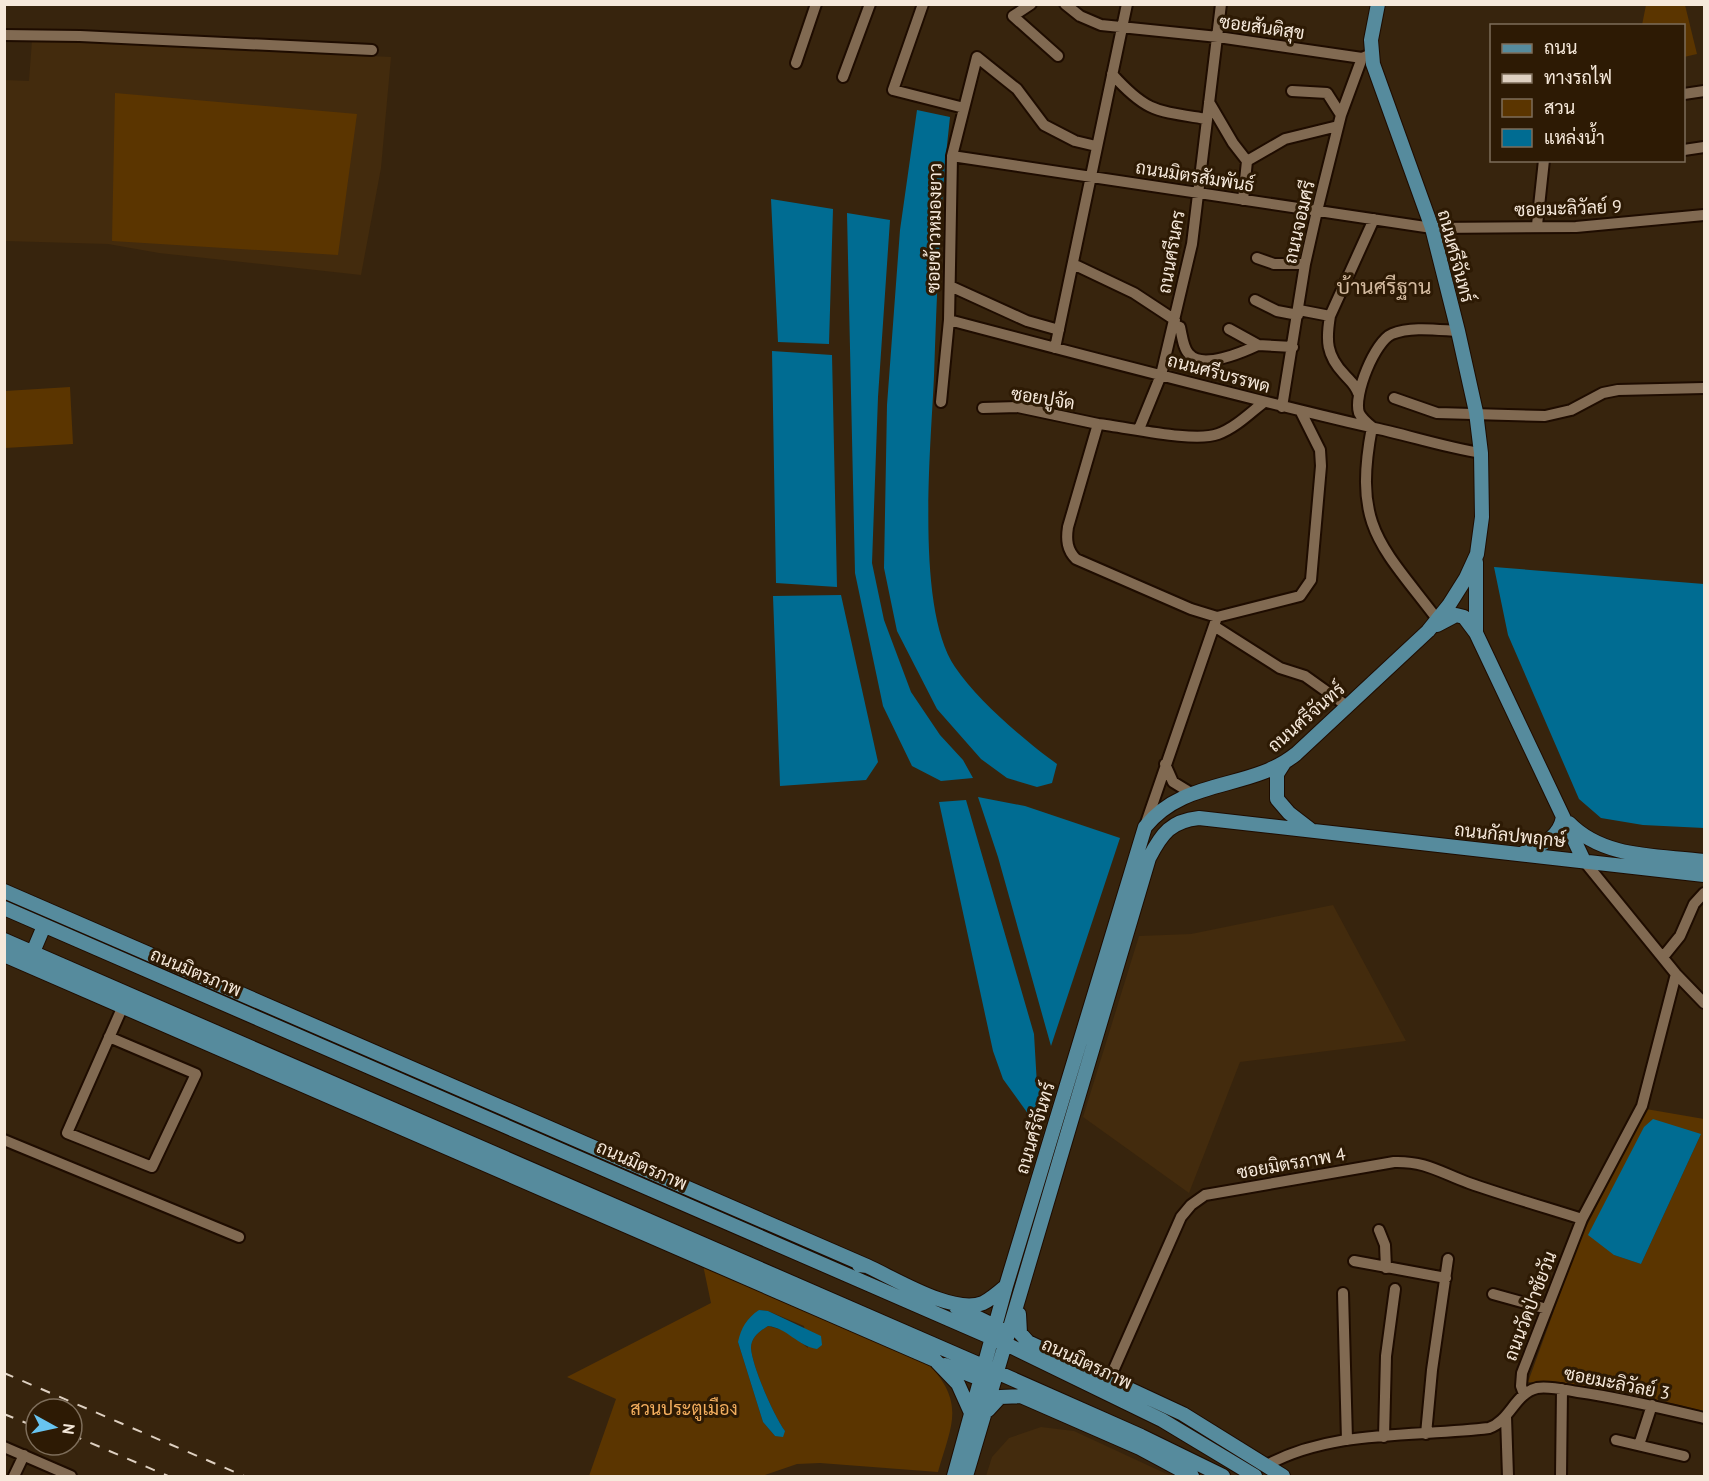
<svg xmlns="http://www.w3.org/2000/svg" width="1709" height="1481" viewBox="0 0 1709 1481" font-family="'PT Sans',Sarabun,sans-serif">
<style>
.built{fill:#432b0d}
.green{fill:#5b3500;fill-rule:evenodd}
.water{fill:#006c92}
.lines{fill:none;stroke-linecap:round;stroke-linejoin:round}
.minor-casing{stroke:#1e0c00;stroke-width:14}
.major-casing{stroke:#1e0c00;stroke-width:16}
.minor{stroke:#816a52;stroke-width:10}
.major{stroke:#568b9d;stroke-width:14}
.rail{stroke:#ded0c1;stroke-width:2;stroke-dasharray:10 10;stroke-linecap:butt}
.labels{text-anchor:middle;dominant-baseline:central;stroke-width:6;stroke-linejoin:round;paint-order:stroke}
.street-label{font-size:18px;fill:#f6e9db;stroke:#2d1a04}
.park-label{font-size:18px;fill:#f3ae5e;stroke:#2d1a04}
.quarter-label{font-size:21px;fill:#d4bba0;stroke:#2d1a04}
</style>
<rect width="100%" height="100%" fill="#37240d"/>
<path class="built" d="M32,40l359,17 -10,111 -20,107 -202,-22 -51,-9 -103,-3v-161l24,1z
M1333,905l73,136 -166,21 -51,131 -106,-76 56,-181 52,-2z
M1041,1427l33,4 97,45h-185l6,-19 17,-19z"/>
<path class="green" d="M1646,5h39l12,49 -13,3v-31l-42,-1z
M115,93l242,21 -19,141 -226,-14z
M70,387l3,57 -68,4v-57z
M1646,1109l58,10v292l-96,-23 -80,-6 52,-143zM1701,1134l-60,130 -27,-9z
M703,1265l226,99c37,41 22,61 9,108l-118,-9 -23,1 -35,12h-173l27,-77 -49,-22 144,-74zM759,1310l9,1 36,15 4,22 -22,-17 -18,-5c-8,5 -17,11 -17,22 1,18 23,68 34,83l-10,5 -12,-14 -25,-80z"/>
<path class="water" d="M917,110l33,7c-10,86 -13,172 -16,259 -3,72 -19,232 21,291 22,33 70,74 102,97l-5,19 -15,4 -30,-9 -26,-19 -44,-50 -40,-78 -13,-63 3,-163 13,-175z
M771,199l62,10 -4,135 -51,-2z
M847,213l43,7 -12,177 -6,166 12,57 27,72 29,43 23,25 10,18 -32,3 -29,-15 -29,-60 -28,-133z
M772,351l60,4 5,232 -61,-4z
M1494,567l210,17v244l-61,-3 -42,-7 -22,-19 -71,-164z
M841,595l37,167 -12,18 -86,6 -7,-190z
M978,797l47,9 95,32 -69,208 -53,-189z
M966,800l68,234 3,51 11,17 -9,27 -36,-50 -10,-28 -54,-249z
M1653,1119l48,15 -60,130 -27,-9 -26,-20 56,-108z
M759,1310l9,1 53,25 1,9 -5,4c-19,-3 -30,-21 -49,-23 -8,5 -17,11 -17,22 1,18 23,68 34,83l-2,6 -8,-1 -12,-14 -25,-80c3,-14 9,-24 21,-32z"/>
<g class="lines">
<g class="minor-casing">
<path id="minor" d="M923,4l-30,86 71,18
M1031,4l-18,12 45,40
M1065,4l15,12 21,9 117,12 144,21
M4,35l76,1 292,14
M796,63l20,-59
M1112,74c35,39 45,37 95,45
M843,77l27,-73
M1292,91l35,2 14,22
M1684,94l20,-3
M1209,102l24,41 14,18 -4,39
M1684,150l20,-3
M952,156l480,72 144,-1 128,-12
M1247,161l38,-22 53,-13
M1537,225l7,-65
M1257,258l17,6h31
M1073,264l61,29 41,27
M950,286l77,35 32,9
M1255,300l22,11 21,4
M1299,310l31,6c-4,24 -4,39 14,58 6,7 11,10 14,19
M1330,316l44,-97
M949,320c140,37 280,74 421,107 38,8 73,20 111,26
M1174,325l6,2c2,8 3,21 9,27 13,16 54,-2 69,-9
M1229,329l29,16 35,2
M1055,348l72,-344
M1394,398l43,15 108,3 26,-6 32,-17 15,-3 86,-2
M941,402l8,-82 3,-164 25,-99 40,32 27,36 31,16 21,5
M1264,402c-14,11 -29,26 -46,32 -24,9 -91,-7 -120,-10l-30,103c-2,13 -1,23 8,32l115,50 26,8 83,-21 11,-16 10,-114 -1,-16 -19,-38
M1282,407l23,-143 12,-53 24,-96 21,-57 9,-4
M983,408l35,-1 80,17
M1139,429l22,-54 31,-131 29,-240
M1437,619c-57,-75 -84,-92 -65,-192 -5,-4 -10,-8 -13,-14 -6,-18 16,-72 33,-79 19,-8 46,-4 66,-3
M1214,626l66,42 25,8 42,30
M1165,764l8,18 18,11
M1145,826l72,-209
M1584,861l92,113 28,29
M1663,957l17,-21 14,-32 10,-11
M109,1037l87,37 -44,93 -85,-34 56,-127
M4,1140l235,97
M1379,1230l6,15 1,23
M1354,1261l92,17
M1343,1293l4,147
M1493,1294l54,15
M1110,1378l71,-161 10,-12 14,-10 189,-33c32,-1 47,11 75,21 37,13 75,24 113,36
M1524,1394l-3,-8 1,-13 60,-154 60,-113 34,-132
M1506,1417l2,59
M1426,1434l6,-64 16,-111
M1384,1437l2,-81 9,-67
M1616,1440l68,16
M1639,1445l13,-40
M4,1447l67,29
M1267,1465c66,-36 149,-28 222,-37 21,-7 26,-35 48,-40 13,-2 28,2 41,4 43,6 84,16 126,26
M14,1476l10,-21
M1561,1476l1,-87"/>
</g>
<g class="major-casing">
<path id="major" d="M1437,625l19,-10 8,2 12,16 108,228
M1476,632v-70
M1284,763l-7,11v25l12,14 22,17
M1569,823c35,36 89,32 135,38
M1521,854c18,-9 38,-14 42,-37
M4,891l863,375
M4,908l1002,436 156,76 93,56
M4,940l979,426 158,70 82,40
M33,952l11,-26
M4,955l931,405 23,24 13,29
M859,1265l8,1c29,13 86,49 116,37 8,-4 16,-11 23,-17
M956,1307l47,23
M1019,1314l1,19 8,9 155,72 100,62
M945,1365l43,17
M988,1410l12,-13 21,-1 119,52 52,28
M954,1476l52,-190 139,-459c40,-50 105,-36 151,-73l132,-123 21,-26 17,-27 11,-24 5,-37 -1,-64 -5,-41 -18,-81 -26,-103 -59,-164 -2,-24 7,-36
M966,1476l183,-618c13,-25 22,-37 50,-40l505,57"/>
</g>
<use href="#minor" class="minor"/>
<use href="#major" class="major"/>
<path class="rail" d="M4,1373l240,103
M4,1414l32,13
M72,1435l96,41"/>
</g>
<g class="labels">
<g class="street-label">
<text transform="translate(1262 27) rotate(8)">ซอยสันติสุข</text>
<text transform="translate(1195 176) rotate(9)">ถนนมิตรสัมพันธ์</text>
<text transform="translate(1568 208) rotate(-2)">ซอยมะลิวัลย์ 9</text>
<text transform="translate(1299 222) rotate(-77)">ถนนจอมศรี</text>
<text transform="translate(934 228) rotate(-89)">ซอยข้าวหมองยาว</text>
<text transform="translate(1171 252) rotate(-80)">ถนนศรีนคร</text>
<text transform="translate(1456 256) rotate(75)">ถนนศรีจันทร์</text>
<text transform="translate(1219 373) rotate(15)">ถนนศรีบรรพด</text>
<text transform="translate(1043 398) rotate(9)">ซอยปูจัด</text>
<text transform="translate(1306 717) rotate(-41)">ถนนศรีจันทร์</text>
<text transform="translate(1510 835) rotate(6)">ถนนกัลปพฤกษ์</text>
<text transform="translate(196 972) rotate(23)">ถนนมิตรภาพ</text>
<text transform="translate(1035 1128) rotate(-73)">ถนนศรีจันทร์</text>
<text transform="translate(1291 1163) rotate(-10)">ซอยมิตรภาพ 4</text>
<text transform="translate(642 1165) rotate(24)">ถนนมิตรภาพ</text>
<text transform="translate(1530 1306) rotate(-69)">ถนนวัดป่าชัยวัน</text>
<text transform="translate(1087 1363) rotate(25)">ถนนมิตรภาพ</text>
<text transform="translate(1617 1383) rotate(11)">ซอยมะลิวัลย์ 3</text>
</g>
<g class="park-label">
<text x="684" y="1408">สวนประตูเมือง</text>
</g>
<g class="quarter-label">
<text x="1384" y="286">บ้านศรีฐาน</text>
</g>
</g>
<rect width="1709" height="1481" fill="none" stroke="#f6e9db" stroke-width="12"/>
<rect x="1490" y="24" width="195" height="138" fill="#2d1a04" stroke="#7d6d5a" stroke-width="1.5"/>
<rect x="1502" y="44" width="30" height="9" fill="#568b9d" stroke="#7d6d5a" stroke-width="1.5"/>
<text x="1544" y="54" font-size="18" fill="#f6e9db">ถนน</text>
<rect x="1502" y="74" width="30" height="9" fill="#ded0c1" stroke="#7d6d5a" stroke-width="1.5"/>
<text x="1544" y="84" font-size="18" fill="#f6e9db">ทางรถไฟ</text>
<rect x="1502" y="99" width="30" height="18" fill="#5b3500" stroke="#7d6d5a" stroke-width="1.5"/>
<text x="1544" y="114" font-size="18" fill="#f6e9db">สวน</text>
<rect x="1502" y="129" width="30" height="18" fill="#006c92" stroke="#7d6d5a" stroke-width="1.5"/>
<text x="1544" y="144" font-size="18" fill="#f6e9db">แหล่งน้ำ</text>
<g transform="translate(54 1427) rotate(98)"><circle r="28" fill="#2d1a04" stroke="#7d6d5a" stroke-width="1.5"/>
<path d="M0-4.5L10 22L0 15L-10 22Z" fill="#68c4f0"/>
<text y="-9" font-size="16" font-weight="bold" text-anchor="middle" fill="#f6e9db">N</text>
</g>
</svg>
